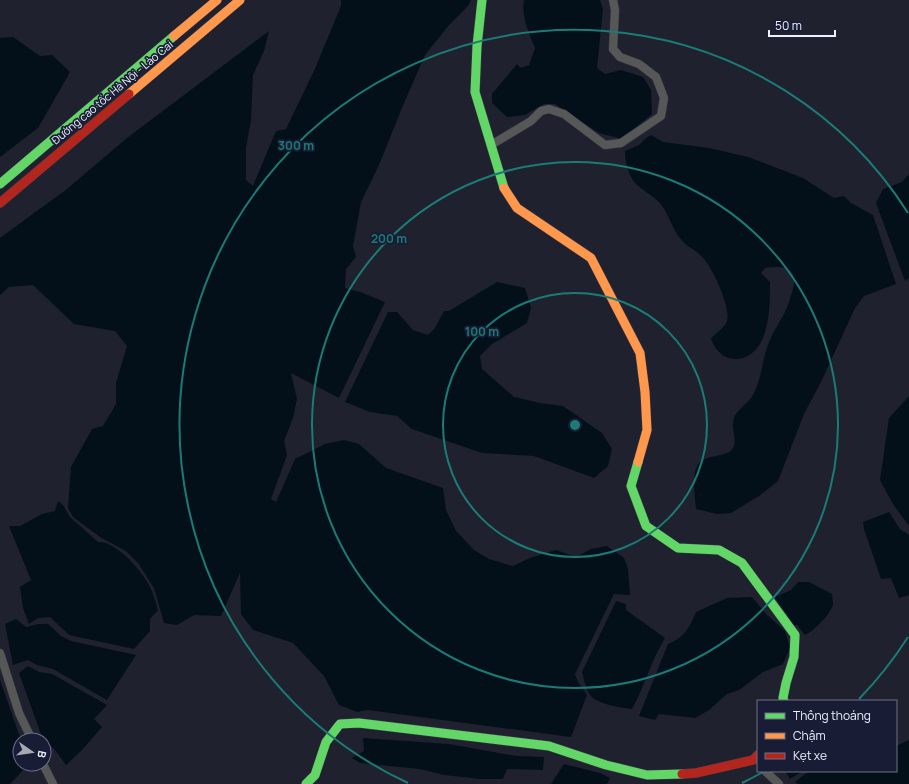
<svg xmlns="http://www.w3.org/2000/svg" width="909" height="784" viewBox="0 0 909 784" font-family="Manrope,sans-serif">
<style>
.water{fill:#03101a}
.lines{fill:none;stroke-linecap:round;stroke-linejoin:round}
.street-casing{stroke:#3a3b46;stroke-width:9}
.fast-casing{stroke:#3a3b46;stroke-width:10}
.slow-casing{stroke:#3a3b46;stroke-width:10}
.jam-casing{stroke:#3a3b46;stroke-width:10}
.street{stroke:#565757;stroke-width:8}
.fast{stroke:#63d668;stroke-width:9}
.slow{stroke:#ff974d;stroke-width:9}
.jam{stroke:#b3261e;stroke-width:9}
.ring{fill:none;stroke:#1a7c75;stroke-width:2}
.labels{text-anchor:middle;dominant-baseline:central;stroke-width:3.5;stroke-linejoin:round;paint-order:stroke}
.street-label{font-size:11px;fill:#eef1ff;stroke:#191c35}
.centre{fill:#1a7c75;stroke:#191c35;stroke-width:2}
.ring-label{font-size:12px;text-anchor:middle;font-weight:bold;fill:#1a7c75;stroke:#191c35;stroke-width:3.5;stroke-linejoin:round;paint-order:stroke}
</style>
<rect width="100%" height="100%" fill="#1f212f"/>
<path class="water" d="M341,0h130l-3,6 -19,19 -24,30 -21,48 -25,62 -18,37 -8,44 3,11 -10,12 -1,19 15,4 25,10 -46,96 -48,-25 6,26 -4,19 -9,23 3,14 -16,44 5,3 19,-43 30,-15 19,-4 15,4 27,24 57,20 3,22 10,21 18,19 15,9 24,7 17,-8 26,-8 20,7 15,-8 16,-3 17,12 4,11 2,26 -16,-1 -39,80 3,8 9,13 -16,42 -203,-27 -11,2 -18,-7 -15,-29 -31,-33 -40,-13 -12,-16 -1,-41 -19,43 -27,-1 -17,10 -13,-2 -10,-35 -16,-25 -12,-12 -26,-14 -27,-20 -5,-9 3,-41 21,-38 11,-3 13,-22v-21l11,-37 -12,-15 -41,-7 -41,-39 -24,2 -9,8v-57l67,-49 60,-51 142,-107 -5,20 -11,24 -2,45 -5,27v33l7,6 23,-55 10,-2 28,-58 27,-65z
M524,0h76l3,9 -6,59 8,6 16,-4 22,7 8,13 1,24 -30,25 -23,-6 -44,-29h-11l-19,11 -18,2 -15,-14v-9l25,-30 4,4 8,-3 6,-17c-6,-15 -14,-32 -11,-48z
M13,37l27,19 12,-1 18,17 -32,56 -38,29v-119z
M651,135l12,7 46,6 39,9 55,21 31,20 10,-2 7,7 22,12 23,69 -32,12 -9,12 -34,74 -17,32 -26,67 -19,15 -28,17 -14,1 -21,-5c-1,-11 -4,-33 1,-43 7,-13 32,-8 36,-18 5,-10 -3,-20 1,-30 4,-10 14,-14 19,-23 9,-16 9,-36 16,-53 7,-17 18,-28 22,-47 2,-5 5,-15 2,-21 -6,-9 -19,-7 -28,-6l-4,5 9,9c0,19 0,38 -7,56 -11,26 -41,30 -52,1 4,-6 13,-10 16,-18 4,-13 -14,-52 -23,-62 -8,-10 -17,-11 -25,-22 -8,-11 -11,-25 -20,-35 -7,-7 -17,-12 -24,-19 -7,-9 -10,-22 -10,-32l14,-6 7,-7z
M909,174v104l-4,3 -29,-78 7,-14 19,-7z
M497,282l28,6 6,20 -4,15 -35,21 -12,12 2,13 32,28 26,6 23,3 39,27 10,16 -4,17 -14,12 -60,-22 -52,-3 -70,-24 -15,-13 -27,-4 -25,-10 43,-90h9l16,18 15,5 7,-7 9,-17h5z
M909,396v130l-16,-22 -13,-24 9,-62z
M58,501l5,4 7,12 28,25c19,-1 46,31 53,47 3,7 5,14 7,21l-8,9v12l-16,18 -65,-14 -19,-18 -12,1 -9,6 -6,-16 -3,-21 11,-7 -22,-54h11l22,-12 13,-3z
M889,512l11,17 9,6v60l-10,3 -8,-20 -10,1 -17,-50 -1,-7z
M798,582h11l23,12c0,3 1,7 1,10 -2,10 -19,27 -28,31l-8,-10h-3l-19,-28 16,-7z
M752,597l14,17 19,17 5,17 -7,16 -20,8 -24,18 -12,4 -18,16 -14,8 -36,-4 -4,6 -16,-4 29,-72c16,-6 22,-17 28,-32l31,-14z
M616,601l10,3v6l39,28c-14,22 -20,48 -33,71 -10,-1 -35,-5 -41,-13 -5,-6 -7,-17 -9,-24z
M16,619l10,8 12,-3h10l13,12 10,5 65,14 -29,45 -54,-31 -16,-4 -9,-5 -15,5 -8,-41z
M28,666l11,6 13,2 55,31 -13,14 8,8 -20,23 -16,15 -11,-15 -13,-13 -23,-64z
M0,680l21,60h-1v24h9l-19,20h-10z
M363,738l86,6 67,12 28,1 -1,13 -36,-1 -4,10h-23l-36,-4 -24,-6 -60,-6 -8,-5 12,-7z
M909,740v44h-111l-3,-2 14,-11h87v-25z
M564,764l36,9 10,5 -3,6h-56z
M785,771h18l-13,8z"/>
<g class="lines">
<g class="street-casing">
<path id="street" d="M491,145l40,-24 10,-10 8,-2 15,5 41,31 16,-2 40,-27 3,-18 -8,-21 -17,-13 -19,-7 -7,-8 2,-39 -2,-10
M0,653l19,60 13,27
M43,764l10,20
M765,771l14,13"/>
</g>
<g class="fast-casing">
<path id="fast" d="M482,0l-5,46 -2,46 29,96
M0,184l174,-148
M638,462l-7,24 15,40 32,22 41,2 23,13 53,72 -1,22 -8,26 -3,15 1,3
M306,784l9,-9 11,-33 14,-18 19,-1 190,23 57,19 41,10 35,-1"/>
</g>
<g class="slow-casing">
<path id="slow" d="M174,36l43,-36
M129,94l111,-94
M504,188l13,20 74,50 49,95 5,39 2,38 -9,32"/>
</g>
<g class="jam-casing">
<path id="jam" d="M0,203l129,-109
M682,774l14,-1 57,-13 5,-5"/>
</g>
<use href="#street" class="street"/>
<use href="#fast" class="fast"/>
<use href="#slow" class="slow"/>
<use href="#jam" class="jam"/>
</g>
<g class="ring">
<circle cx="575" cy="425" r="132"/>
<circle cx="575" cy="425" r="263"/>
<path d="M908 637A395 395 0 0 1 859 699M763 772A395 395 0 0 1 742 783M408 783A395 395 0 1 1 908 213"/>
</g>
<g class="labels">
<g class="street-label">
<text transform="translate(112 92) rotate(-40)">Đường cao tốc Hà Nội - Lào Cai</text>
</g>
</g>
<circle cx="575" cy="425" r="6" class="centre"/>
<g class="ring-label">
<text x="296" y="150">300 m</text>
<text x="389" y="243">200 m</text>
<text x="482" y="336">100 m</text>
</g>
<rect x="757" y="700" width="140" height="72" fill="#191c35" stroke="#6e7186"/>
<rect x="765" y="713" width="20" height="6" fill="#63d668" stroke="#6e7186"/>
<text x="793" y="720" font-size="12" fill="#eef1ff">Thông thoáng</text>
<rect x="765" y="733" width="20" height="6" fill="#ff974d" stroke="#6e7186"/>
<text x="793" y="740" font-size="12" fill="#eef1ff">Chậm</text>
<rect x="765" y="753" width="20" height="6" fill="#b3261e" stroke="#6e7186"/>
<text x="793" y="760" font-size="12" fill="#eef1ff">Kẹt xe</text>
<g transform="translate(32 752) rotate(103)"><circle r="19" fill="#191c35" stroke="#6e7186"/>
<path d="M0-3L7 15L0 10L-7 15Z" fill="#a6a8b6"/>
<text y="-6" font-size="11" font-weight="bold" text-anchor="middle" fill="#eef1ff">B</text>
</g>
<path d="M769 30v6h66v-6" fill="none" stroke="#eef1ff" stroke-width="2"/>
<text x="775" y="30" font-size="12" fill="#eef1ff" stroke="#191c35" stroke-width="3" paint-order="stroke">50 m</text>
</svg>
